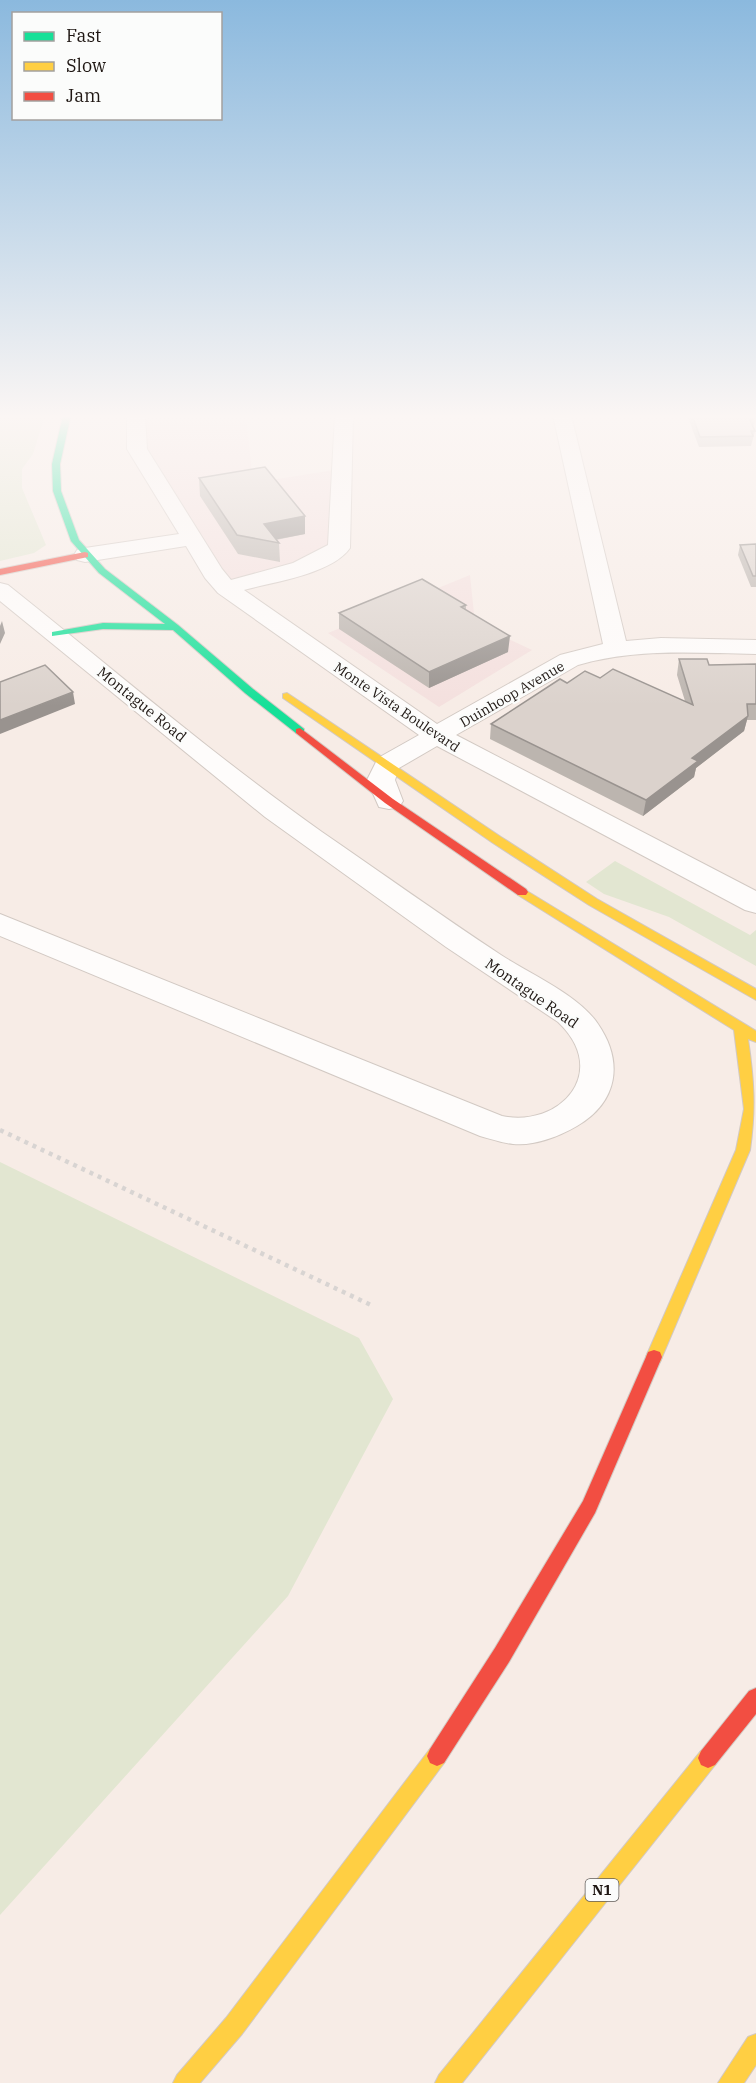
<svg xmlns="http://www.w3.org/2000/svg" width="756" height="2083" viewBox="0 0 756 2083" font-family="'IBM Plex Serif',serif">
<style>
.commercial{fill:#f4e0de}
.green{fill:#e2e6d1}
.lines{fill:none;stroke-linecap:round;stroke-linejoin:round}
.street-casing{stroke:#d2c9c3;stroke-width:2}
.fast-casing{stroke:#d2c9c3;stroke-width:2}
.slow-casing{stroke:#d2c9c3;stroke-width:2}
.jam-casing{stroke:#d2c9c3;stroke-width:2}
.path{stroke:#d8d4d2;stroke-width:4.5;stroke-dasharray:4 5;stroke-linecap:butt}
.street{fill:#fefcfb;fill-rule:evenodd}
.fast{fill:#16e098;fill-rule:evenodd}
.slow{fill:#ffcf43;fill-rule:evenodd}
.jam{fill:#f24e42;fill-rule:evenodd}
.wall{fill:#bcb5af}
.shaded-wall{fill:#99938f}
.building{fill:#dbd2cc;stroke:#99938f;stroke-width:1.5}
.labels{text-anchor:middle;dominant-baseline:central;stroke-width:5;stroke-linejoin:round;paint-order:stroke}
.far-street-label{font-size:14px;fill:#1f1713;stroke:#fbfcfb}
.shield{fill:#fbfcfb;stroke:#615c59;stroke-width:1.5}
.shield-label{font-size:14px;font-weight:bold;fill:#1f1713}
.street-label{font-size:15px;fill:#1f1713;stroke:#fbfcfb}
</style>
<rect width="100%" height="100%" fill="#f7ece6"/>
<path class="commercial" d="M138,415h108l7,68 87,-14 -2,79 -111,39 -89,-138z
M470,575l5,48 57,27 -93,57 -111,-74z"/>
<path class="green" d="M0,415h45l-12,39 -11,15v19l24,57 -12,8 -34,8z
M615,861l135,74 6,-5v36l-87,-49 -65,-23 -18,-12z
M0,1162l359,176 34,61 -105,197 -288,319z"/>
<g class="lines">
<g class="street-casing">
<path id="street" d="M127,415h18l2,34 75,120 9,11 62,-17 35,-18 7,-130h18l-3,133c-18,26 -77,34 -106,42l193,134 123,-69 43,-11 -50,-229h18l55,226 35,-3 95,2v14c-60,-1 -120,-6 -178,11l-122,70 300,156v22l-11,-3 -308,-164 -38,22 -4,12 8,21 -4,6 -10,2 -10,-2 -12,-27 11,-22 41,-23 -201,-142 -13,-15 -19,-32 -101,16 -8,-2 -3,-5 3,-5 8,-2 94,-14 -52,-85z
M0,583l8,2c104,83 205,170 314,247 60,41 118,83 179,123 29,19 78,40 97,69 26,38 20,78 -21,102 -19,11 -43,20 -64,18 -11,-1 -22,-5 -33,-8l-480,-200v-22l502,202c58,12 109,-44 56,-94l-112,-75 -181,-130 -265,-216z"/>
</g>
<g class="fast-casing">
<path id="fast" d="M63,415h8l-11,49 1,27 18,49 26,29 73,56 75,64 51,40v4h-8l-51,-40 -72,-63 -70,-1 -51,7v-4l51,-9 62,1 -66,-51 -28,-32 -18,-50 -1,-27z"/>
</g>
<g class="slow-casing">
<path id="slow" d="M287,693l214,144 96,62 159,90v11l-167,-95 -96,-62 -210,-145v-4z
M522,888l234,143v11l-8,-3c6,41 8,69 2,111l-88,207 -2,5 -6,2 -6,-2 -2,-5 90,-207 8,-41 -10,-79 -216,-135 -2,-3z
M437,1746l7,3 3,7 -3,7 -202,271 -42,49h-27l4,-8 49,-57 204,-269z
M708,1748l7,3 3,7 -3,7 -253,318h-27l4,-8 262,-324z
M756,2034v31l-12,18h-26l30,-46z"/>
</g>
<g class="jam-casing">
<path id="jam" d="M85,552l3,1v4l-88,18v-6z
M300,728l93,71 133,90 2,3 -2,3h-8l-133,-92 -89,-70v-4z
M654,1350l6,2 2,5 -67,156 -86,149 -65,101 -7,3 -7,-3 -3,-7 3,-7 65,-101 88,-147 63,-144 2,-5z
M756,1688v26l-41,51 -7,3 -7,-3 -3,-7 3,-7 48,-60z"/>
</g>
<path class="path" d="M0,1130l373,176"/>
<use href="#street" class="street"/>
<use href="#fast" class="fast"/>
<use href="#slow" class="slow"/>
<use href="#jam" class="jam"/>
</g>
<path class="wall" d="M687,415h69v3l-2,8h-2l3,5 -4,15 -52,1z
M199,478l106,38v18l-29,6 3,3 1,19 -42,-8 -38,-58z
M756,544v43h-5l-13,-32 2,-10z
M466,605v5l42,42 -79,36 -90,-59v-16z
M679,659l30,6 47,-1v56h-9l-3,11 -48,37 -2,9 -51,39 -153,-77 1,-15 76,-41 33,-5 85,23 -8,-26z"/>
<path class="shaded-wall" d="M305,516v18l-37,7 -4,-17z
M2,621l3,12 -5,11v-18z
M510,636l-2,16 -79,36v-16z
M73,692l2,12 -75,30v-14z
M748,716l-4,15 -48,37 -2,9 -51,39 3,-16 46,-42z"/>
<path class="building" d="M692,415h64v1h-8l7,15h-4l2,5 -53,1z
M265,467l40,49 -41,8 15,19 -42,-8 -38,-57z
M756,544v32h-3l-13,-31z
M422,579l44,26 -5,2 49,29 -81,36 -90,-59z
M679,659h28l2,6 47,-1v40h-9l1,12 -56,42 6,3 -52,39 -155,-76 69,-45 7,4 18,-12 15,7 13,-9 80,36z
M45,665l28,27 -73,28v-38z"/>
<linearGradient id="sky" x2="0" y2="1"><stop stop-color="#8bb9de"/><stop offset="0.59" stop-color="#fbf6f4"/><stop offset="1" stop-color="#fbf6f4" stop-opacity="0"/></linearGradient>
<rect width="756" height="706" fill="url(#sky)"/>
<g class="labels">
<g class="far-street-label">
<text transform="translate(512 694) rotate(-30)">Duinhoop Avenue</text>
<text transform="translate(397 707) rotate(34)">Monte Vista Boulevard</text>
</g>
<rect class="shield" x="585.5" y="1879" width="33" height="22" rx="4.5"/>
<g class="shield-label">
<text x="602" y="1890">N1</text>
</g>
<g class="street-label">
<text transform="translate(142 704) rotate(39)">Montague Road</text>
<text transform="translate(532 993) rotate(35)">Montague Road</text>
</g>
</g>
<rect x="12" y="12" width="210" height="108" fill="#fbfcfb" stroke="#a3a09e" stroke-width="1.5"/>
<rect x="24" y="32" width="30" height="9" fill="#16e098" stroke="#a3a09e" stroke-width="1.5"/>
<text x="66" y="42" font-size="18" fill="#1f1713">Fast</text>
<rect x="24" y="62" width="30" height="9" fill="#ffcf43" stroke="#a3a09e" stroke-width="1.5"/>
<text x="66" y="72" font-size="18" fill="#1f1713">Slow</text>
<rect x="24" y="92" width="30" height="9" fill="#f24e42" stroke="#a3a09e" stroke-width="1.5"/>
<text x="66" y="102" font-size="18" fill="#1f1713">Jam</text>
</svg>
